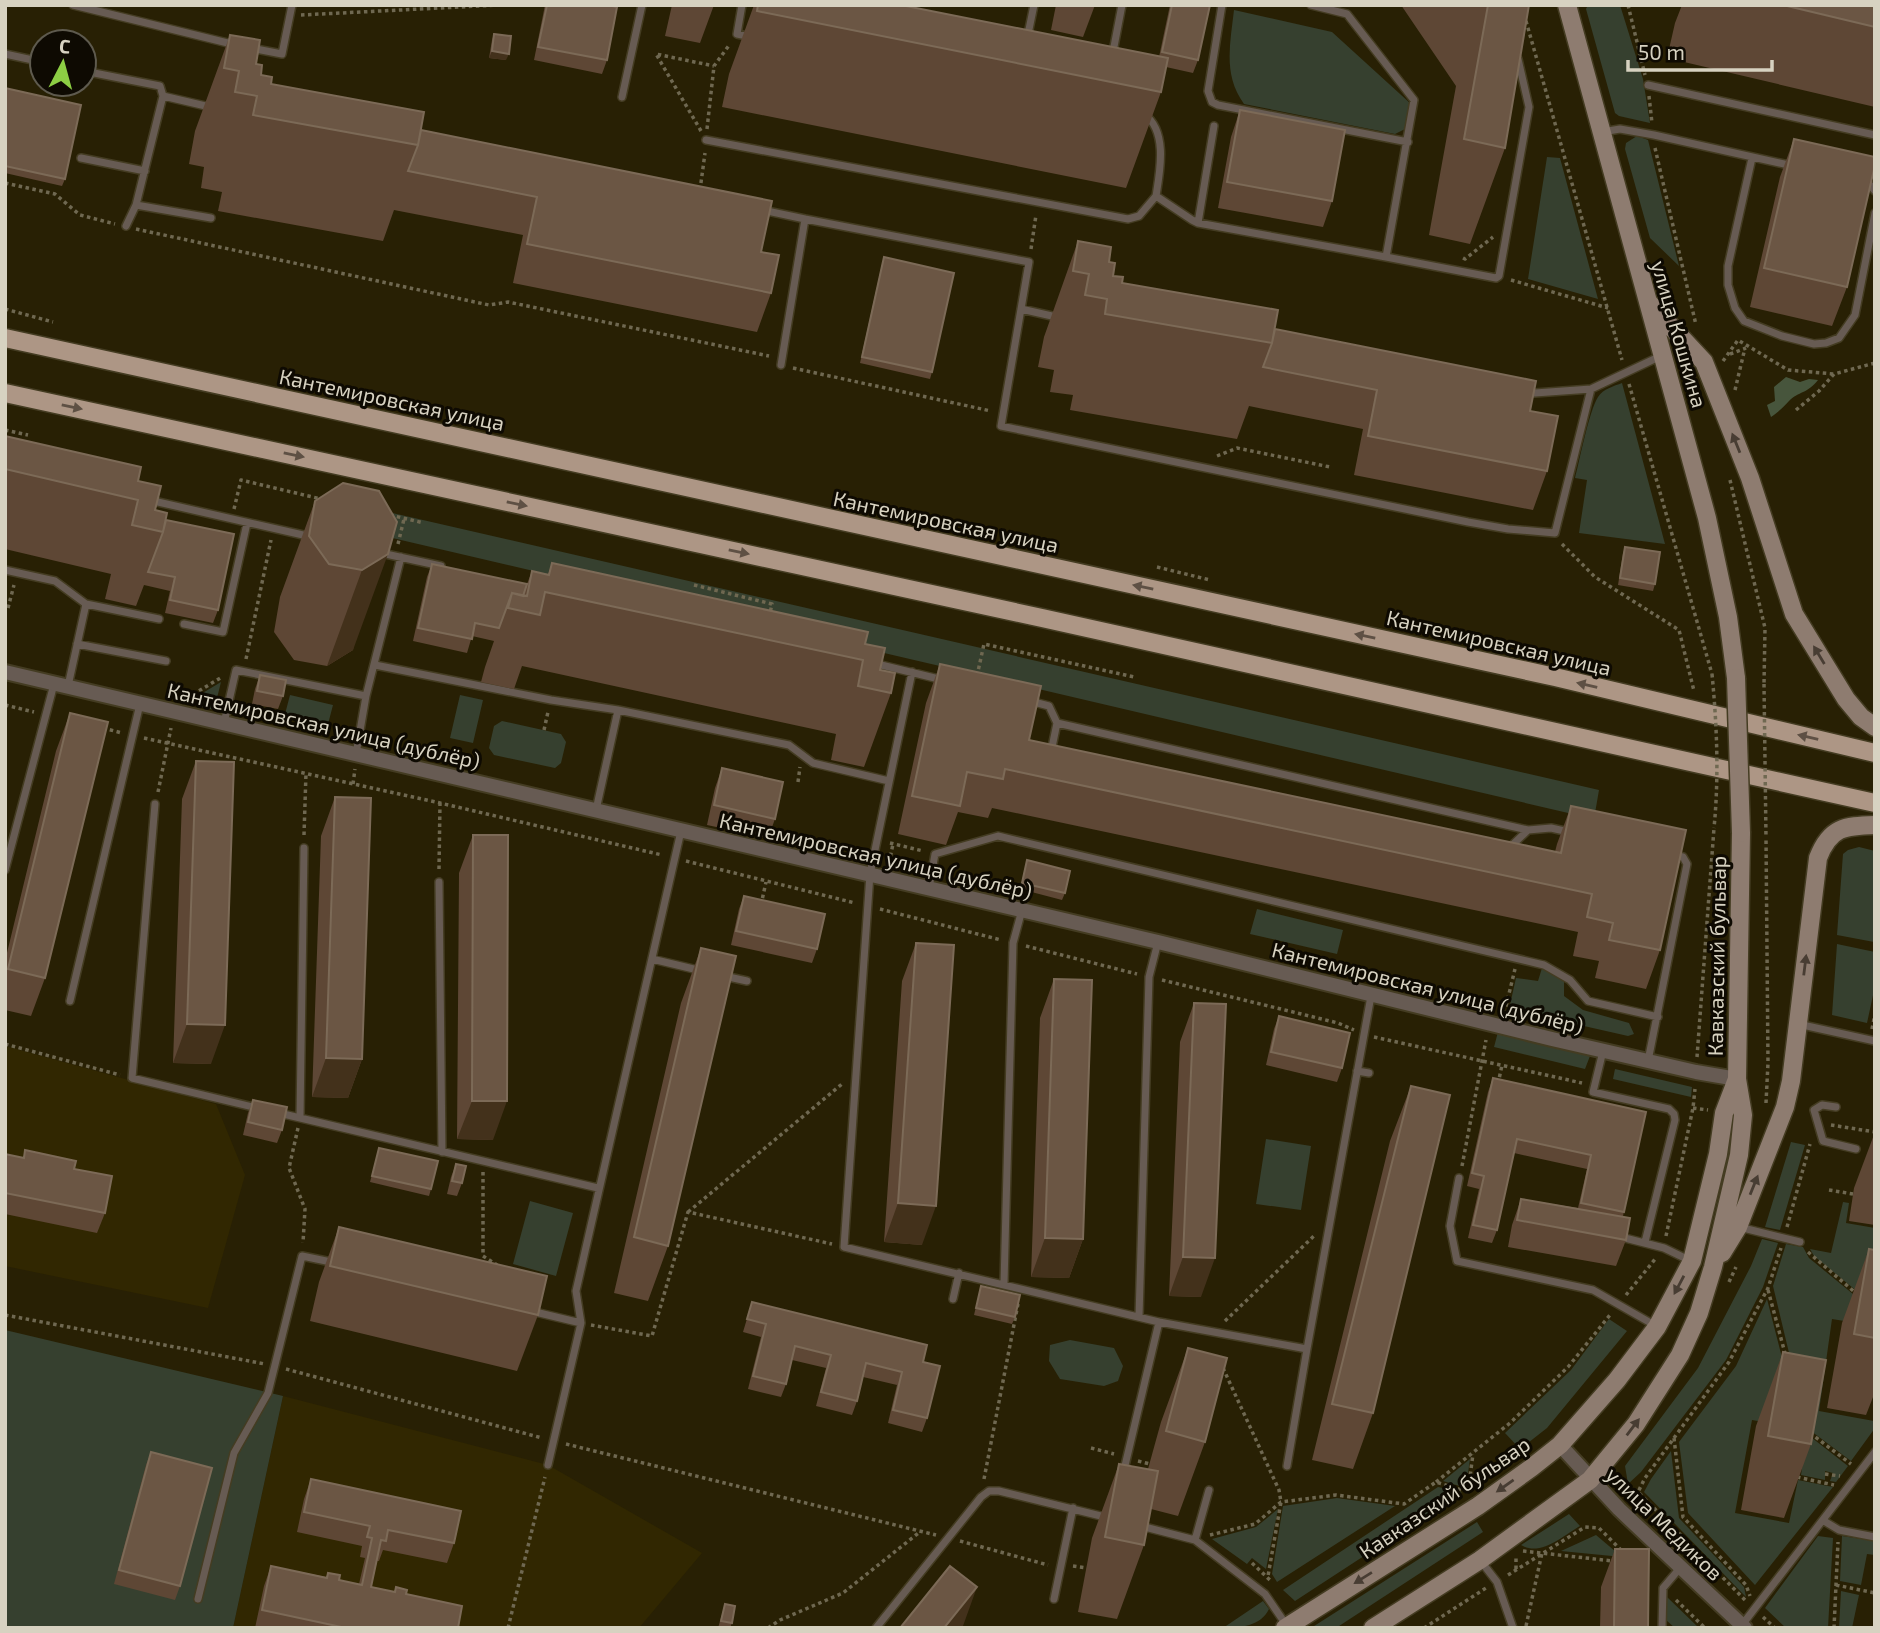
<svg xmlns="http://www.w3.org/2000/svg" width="1880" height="1633" viewBox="0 0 1880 1633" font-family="'Exo 2',sans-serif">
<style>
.built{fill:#312701}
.green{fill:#36402f}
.forest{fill:#47553c}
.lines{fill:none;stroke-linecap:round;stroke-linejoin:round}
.lane-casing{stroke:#443c22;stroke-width:10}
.street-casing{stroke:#443c22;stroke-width:18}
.secondary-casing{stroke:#443c22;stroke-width:21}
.primary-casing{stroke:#443c22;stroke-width:21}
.path{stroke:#6f6851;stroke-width:3.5;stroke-dasharray:3.5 3.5;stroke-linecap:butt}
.lane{stroke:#675b53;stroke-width:7}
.street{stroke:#675b53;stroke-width:14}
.secondary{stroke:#8e7c70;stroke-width:18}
.primary{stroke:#ad9685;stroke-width:18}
.secondary-bridge-casing{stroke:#443c22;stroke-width:21;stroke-linecap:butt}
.path-bridge{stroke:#6f6851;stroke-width:3.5;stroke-dasharray:3.5 3.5;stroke-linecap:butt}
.secondary-bridge{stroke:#8e7c70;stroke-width:18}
.wall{fill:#5e4735}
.shaded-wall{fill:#43311b}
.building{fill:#6b5644;stroke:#7c6a57;stroke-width:2}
.oneway{fill:#5e5044}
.oneway2{fill:#483d33}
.labels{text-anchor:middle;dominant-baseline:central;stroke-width:6;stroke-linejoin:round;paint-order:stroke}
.street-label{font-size:21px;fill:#d7d2c1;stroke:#0e0a02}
</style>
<rect width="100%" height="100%" fill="#282004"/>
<path class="built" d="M5,1046l211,58 29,71 -37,133 -203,-42z
M283,1396l265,69 154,88 -63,75h-406z"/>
<path class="green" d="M1588,5h32l23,74 7,44 -31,-7 -4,-3 -29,-104z
M1234,10l98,22 79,72 -6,25 -10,5 -151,-30c-21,-29 -14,-59 -10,-94z
M1637,136l11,4 31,126 -29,-28 -25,-89 1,-6z
M1547,157l13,1 38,141 -70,-20z
M1622,383l43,161 -86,-11 8,-53 -12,-2c5,-19 14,-67 23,-81 5,-8 16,-11 24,-14z
M375,509l1224,281 -5,29 -1223,-286z
M221,682l-7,28 -28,-7z
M290,695l43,10 -6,23 -43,-10z
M460,695l23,5 -10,43 -23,-5z
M502,721l59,13 5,8 -5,21 -6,5 -61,-13 -5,-7 5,-22z
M1859,847l16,4 -1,91 -37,-7 6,-81 5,-4z
M1257,909l86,21 -6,24 -87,-20z
M1837,944l38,8v34l-8,37 -35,-8z
M1542,968l22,13v15l19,14 46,13 5,11 -6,2 -119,-27 7,-31 22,3z
M1498,1032l92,24 -5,13 -91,-22z
M1615,1069l77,18 -1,10 -78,-18z
M1266,1139l45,7 -10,64 -45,-6z
M1791,1142l14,3 -25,85 -15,-3z
M530,1201l43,12 -17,63 -43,-12z
M1843,1202l6,1 -3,20 29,5v78l-61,-50 -4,-7 21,4z
M1762,1239l16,4 -15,44 -37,73 -85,112 -13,12 -3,-18 73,-98 53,-102z
M1786,1244l17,3 6,11 66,54v14l-43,-7 -13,92 55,10 1,-3v10l-24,33 -44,-33 -34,-142z
M1767,1299l33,129 -48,-8 -17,93 54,10 9,-43 35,7 -78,98 -67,-72 -9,-71 57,-76z
M1609,1319l18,12 -80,97 -27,21 -15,-16 66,-63z
M5,1330l278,66 -50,232h-228z
M1070,1340l44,8 9,18 -5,15 -14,5 -44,-7 -11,-18 1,-16z
M1807,1434l41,32 -12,16 -6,-1 3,-8 -8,-2v9l-24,-5z
M1671,1451l8,67 65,69 2,10 -102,-105 7,-13z
M1470,1459l-4,29 -23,-7z
M1438,1487l24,5 -167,109 -12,-11z
M1337,1498l58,8 -118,76 -5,-8 11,-68z
M1278,1509l-12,60 -14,-11 -5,6 -35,-25 44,-12z
M1569,1514l11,12c-17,10 -40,31 -59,19z
M1477,1522l6,10 -147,96h-25z
M1596,1535l26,22 -61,-6z
M1818,1536l15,2 -5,90h-42l-21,-20z
M1842,1536l33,5v14l-8,-1 -6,31 -21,-4z
M1841,1591l18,4 -7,33h-13z
M1667,1597l32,31h-24l-9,-8z
M1263,1601l6,8c-8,17 -29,19 -46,19z"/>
<path class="forest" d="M1786,377l14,5 9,-3 9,1c-11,14 -19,11 -29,21 -6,6 -10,11 -18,16l-4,-12 8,-4 -1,-14z"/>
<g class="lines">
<g class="lane-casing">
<path id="lane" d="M73,5l163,40
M742,5l-5,29 15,3
M1222,5l-14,86 4,11 6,3 190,37
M1311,5l36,9 67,86 -28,157 110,21 3,-2 30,-169 -11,-48
M1027,39l7,-34
M251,48l31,6 10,-49
M5,54l37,8
M1112,57l10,-52
M84,71l76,15 3,10
M1648,85l227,50
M622,97l20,-92
M1144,114c24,17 16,57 12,82l36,24 6,3 188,34
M1602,132l18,-3 34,6 139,31
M706,140l422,79 11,-3 17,-20
M81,158l64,13
M1752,158l-24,108v19l7,23 9,13 38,15 32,8 12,-1 13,-5 16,-23 20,-102
M1862,181l8,4 5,6
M136,205l75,13
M762,210l43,9 -24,146
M805,219l224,43 -8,47
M1198,223l16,-97
M126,226l10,-21 27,-109 47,11
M1021,309l75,17 18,13 97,21 56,-21 268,54 56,-4 -36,144 -47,-4 -40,-7 -467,-96z
M1591,389l72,-34
M149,500l163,37
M381,553l60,13
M5,570l50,11 31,23 -18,82
M86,604l73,15
M184,624l39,8 24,-109
M77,644l89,17
M873,663l70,17
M375,665l176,35 67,10 171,35 24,18 76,18
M912,672l-42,202 -26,373 315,75
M1030,701l19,5 8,17 -6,29
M224,723l12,-53 130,26
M1057,723l471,107
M356,754l10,-58 35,-139
M155,804l-23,274 125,30
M596,810l22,-100
M1508,849l20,-19 23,-2 18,4
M5,870l49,-186
M439,882l3,270
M929,888l6,-34 63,-18 546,129 26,15 18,21 70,16
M652,959l50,12
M724,976l23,5
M70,1001l70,-297
M1798,1024l77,17
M1603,1051l-10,41 76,17 5,5 1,6 -30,122
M1648,1061l39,-197 -4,-7 -10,-2
M1357,1071l12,2
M1836,1107l-14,-2 -8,5 9,31 33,8
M279,1113l319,75
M300,1118l4,-270
M1459,1178l-9,48 7,35 136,29 63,36
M1739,1227l61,15
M1617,1236l47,12 27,13
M1004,1284l9,-341 9,-33
M953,1299l6,-26
M531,1311l50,12
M1139,1317l10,-340 9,-35
M548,1465l33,-142 -5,-32 105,-460
M1287,1466l20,-117
M1123,1474l36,-152 148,27 64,-353
M1824,1521l15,9 36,7
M1141,1526l54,14 70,54 22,32
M1195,1540l14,-50
M1480,1560l17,22 16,46
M198,1599l36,-146 34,-60 34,-137 34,7
M1054,1599l19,-91
M1742,1625l133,-173
M876,1628l105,-131 8,-6h10l110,27
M1662,1628l1,-40 17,-20"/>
</g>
<g class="street-casing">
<path id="street" d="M5,672l1153,270 394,97 144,33 41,7
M1560,1445l59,64 126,119"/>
</g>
<g class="secondary-casing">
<path id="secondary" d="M1567,5l140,513 21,99 8,61
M1649,303l55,59 46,116 44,136 52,85 15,18 14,10
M1722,1253l16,-26 47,-120 6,-26 27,-223c12,-31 26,-32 57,-33
M1285,1628l193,-122 53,-38 29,-23 57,-65 40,-53 35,-66 26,-107 6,-41 13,-34
M1373,1628l107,-68 110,-80 46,-56 44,-69 19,-42 14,-46 26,-112 4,-40 -6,-36 4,-246"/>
</g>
<g class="primary-casing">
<path id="primary" d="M5,338l1550,339 320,76
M5,393l1037,225 833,185"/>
</g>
<path class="path" d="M1628,5l17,70
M301,15l198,-10
M1526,21l96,339
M1649,96l3,27
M707,129l7,-63 16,-22
M701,131l-45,-77 58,12
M1655,148l41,177
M5,183l50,11 25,21 35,9
M700,190l5,-37
M136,229l353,76 19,-3 261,54
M1031,249l5,-34
M1463,258l2,1 28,-22
M1511,280l97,28
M5,309l48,13
M1730,354l16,-6
M1723,361l15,-21 50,30 46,4
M793,368l198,43
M1629,384l83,290
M1735,390l10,-42
M1796,410l23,-19 15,-17 41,-11
M5,430l23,5
M1217,456l20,-8 93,19
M1730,480l35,148 -1,56
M234,509l7,-29 80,19
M390,515l34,8
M398,544l6,-25
M1562,544l33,33 84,53 15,61
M1157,567l53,13
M694,585l78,19 -2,9
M8,608l6,-23
M246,659l25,-119
M977,676l7,-32 150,33
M187,698l35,-21
M5,705l29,7
M103,728l19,5
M544,730l4,-18
M144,738l296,65 222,52
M798,782l2,-15
M353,784l2,-15
M158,792l13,-64
M304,835l2,-62
M890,843l33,8
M686,861l169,42
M889,863l4,-19
M439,869l1,-66
M761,905l5,-23
M880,909l121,31
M1026,946l111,28
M1162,980l176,43 16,7
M1502,1012l4,-6 9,-37
M1872,1029l3,-15
M1374,1037l208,46
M5,1044l115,31
M1697,1057l17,-229
M1498,1084l4,-19
M1766,1103l2,-40 -2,-225
M1693,1108l15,2
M1831,1125l44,7
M298,1128l-9,40 16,41 -2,34
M1462,1166l24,-126
M483,1172v84l14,9
M1829,1190l24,4
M688,1212l154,-128
M1787,1227l23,-83
M1666,1236l27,-128 2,-19
M1808,1252l50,43
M1729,1282l7,-15
M1768,1290l18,67
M1626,1295l30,-37
M5,1315l260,49
M1225,1321l91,-87
M591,1325l61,11 36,-124 144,32
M1223,1368l56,122 2,12 -13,74
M286,1369l256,69
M1810,1433l41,31
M1674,1438l9,79 63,68 4,11
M566,1444l370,91
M1091,1448l23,6
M1138,1461l12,3
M1825,1474l15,2
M1797,1477l37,8
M984,1479l34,-175
M1436,1482l74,-59 58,-56 42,-52
M1210,1535l45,-11 26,-22 55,-7 68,9 32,-22 32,10 5,-38
M960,1541l88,24
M1523,1551l90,10
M1252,1563l20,19
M1073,1566l14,2
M1516,1569v-14
M1508,1575l77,-48 14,1 22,22
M1836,1585l39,8
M1676,1600l29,28
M1745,1600l-107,-108 7,-14 84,-116 39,-74 13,-40
M1763,1617l12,11
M1526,1626l16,-73
M508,1628l37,-151
M768,1628l12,-8 63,-27 78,-62
M1424,1628l62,-40
M1834,1628l4,-86"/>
<use href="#lane" class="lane"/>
<use href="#street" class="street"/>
<use href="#secondary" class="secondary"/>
<use href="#primary" class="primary"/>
<g class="secondary-bridge-casing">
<path id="secondary-bridge" d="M1736,678l5,155"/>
</g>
<path class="path-bridge" d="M1712,674c5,52 7,103 2,154
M1764,684l2,154"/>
<use href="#secondary-bridge" class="secondary-bridge"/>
</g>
<path class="wall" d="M545,5h62v55l-5,14 -68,-14z
M672,5h42l-14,38 -35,-7z
M754,5h147l258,52 11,-52h40l-12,55 -5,13 -27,-6 -5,25 -35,96 -404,-81 7,-33z
M1056,5h39l-12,32 -32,-7z
M1401,5h128l-24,143 -35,96 -41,-9 27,-149z
M1682,5h193v102l-208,-49 8,-35z
M494,34l12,26 -17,-2 3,-18z
M230,35l26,29 5,11 10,9 150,46 340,122 10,41 -14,39 -244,-49 10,-48 -129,-25 -11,31 -165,-30 4,-19 -21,-4 3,-21 -15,-3 6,-33z
M5,88l60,91 -3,7 -57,-13z
M1240,110l92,91 -9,26 -105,-19 13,-71z
M1794,139l53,148 -15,39 -82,-19 30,-130z
M1078,241l31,21 4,14 9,7 153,46 255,82 17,60 -14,39 -179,-35 9,-46 -114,-23 -12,33 -167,-29 3,-15 -23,-3 4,-22 -16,-3 6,-30z
M884,257l48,115 -2,7 -70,-16 22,-99z
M5,436l133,45 17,29 11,10 52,90 -5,13 -48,-10 5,-22 -26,-6 -8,21 -31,-7 6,-25 -106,-25z
M379,491l-26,159 -26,16 -33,-6 -20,-28 6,-35 35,-96z
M1625,547l30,37 -2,7 -35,-6 5,-32z
M552,563l313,81 15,26 11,23 -27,74 -33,-7 5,-26 -314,-68 -8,23 -33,-7 4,-15 9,-26 -22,-5 -5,17 -54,-12 14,-64 5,-13 95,20 5,-13 16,3z
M940,664l89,76 526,112 2,-8 14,-38 89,144 -14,39 -51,-11 4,-17 -26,-5 5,-24 -586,-124 -4,10 -30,-6 -12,33 -48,-11 28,-131z
M260,675l23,21 -5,13 -26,-5 3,-15z
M70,713l-25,265 -14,38 -26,-6v-49l51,-210z
M196,761l15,303 -38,-1 9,-264z
M722,768l53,51 -7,19 -61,-13 8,-37z
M335,797l27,262 -14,39 -36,-1 9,-261z
M473,835l20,305 -36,-1 2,-266z
M1027,860l38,33 -3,7 -42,-11z
M744,896l73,53 -5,14 -81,-18 8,-36z
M916,943l6,302 -38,-3 18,-261z
M701,948l-33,298 -20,55 -34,-8 67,-290z
M1054,979l29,260 -14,39 -38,-1 9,-259z
M1194,1003l7,294 -32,-1 11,-254z
M1279,1016l63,52 -5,14 -71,-17 8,-36z
M1493,1078l153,34 -23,104 3,24 -10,26 -108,-19 4,-22 9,-26 57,9 9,-39 -73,-16 -17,77 -5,13 -24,-5 11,-49 -12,-3 21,-94z
M1411,1086l-38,327 -20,56 -41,-9 78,-319z
M253,1100l29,30 -5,13 -34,-8 5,-22z
M1875,1132v93l-26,-4 5,-33z
M379,1148l52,41 -2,7 -59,-14z
M25,1150l49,19 31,44 -8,20 -92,-19v-60l18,4z
M456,1164l6,19 -5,13 -10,-2 4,-17z
M339,1227l199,88 -21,56 -207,-50 9,-39z
M1869,1249l6,1v142l-9,23 -39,-7 15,-85z
M981,1286l34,31 -3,7 -38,-9z
M752,1302l171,60 4,56 -5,14 -34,-9 9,-38 -34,-8 -6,24 -5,14 -36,-9 10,-38 -34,-8 -6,24 -5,13 -33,-8 13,-52 -18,-5z
M1188,1348l17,94 -27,74 -27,-7 -7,36 -27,74 -39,-7 14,-74 27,-74 29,5 13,-47z
M1783,1352l28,92 -27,74 -43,-8 15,-84z
M151,1452l29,134 -5,14 -61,-16 32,-119z
M311,1479l143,64 -7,20 -64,-13 -4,11h-2l-6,26 35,7 52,34h-203l9,-42 7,-20 55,11 2,-4 11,7 20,4 6,-26 -5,-1 2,-11 -65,-14 7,-33z
M1615,1549l33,79h-48l1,-41z
M725,1604l7,19 -2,5h-12z"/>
<path class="shaded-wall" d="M492,51l17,3 -3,6 -17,-2z
M388,554l-35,96 -26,16 35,-96z
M187,1024l38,1 -14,39 -38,-1z
M326,1058l36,1 -14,39 -36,-1z
M472,1101h35l-14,39 -36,-1z
M898,1203l38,3 -14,39 -38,-3z
M1045,1238l38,1 -14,39 -38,-1z
M1183,1257l32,1 -14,39 -32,-1z
M977,1587l-14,39 -1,2h-18z"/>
<path class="building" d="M547,5h60l10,2 -10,53 -69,-13z
M758,5h143l267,53 -7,34 -404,-81z
M1172,5h38l-12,55 -36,-8z
M1488,5h41l-24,143 -41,-9z
M1783,5h92v22z
M494,34l17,2 -2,18 -17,-3z
M230,35l30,5 -4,24 6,1 -1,10 11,2 -1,7 153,28 -6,33 -165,-30 4,-19 -22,-4 4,-21 -15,-3z
M5,88l76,17 -16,74 -60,-13z
M1240,110l105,20 -13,71 -105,-19z
M421,130l351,71 -11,51 18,3 -8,38 -244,-49 10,-47 -129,-26 10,-26z
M1794,139l81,18v8l-28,122 -83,-19z
M1078,241l33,6 -2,15 6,1 -2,13 10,1 -1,6 156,27 -6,33 -167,-29 2,-15 -22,-4 4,-21 -16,-3z
M884,257l70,16 -22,99 -70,-15z
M1275,329l261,52 -6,30 28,5 -11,55 -179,-35 9,-46 -114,-23 9,-24z
M5,436l136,31 -3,14 23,5 -6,24 12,3 -4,19 -31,-7 6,-25 -133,-31z
M343,483l36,8 18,31 -9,32 -26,16 -33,-6 -20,-28 6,-35z
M166,520l68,14 -16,76 -48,-10 5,-23 -27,-5 15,-40z
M1625,547l35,5 -5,32 -35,-6z
M552,563l316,69 -3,12 20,4 -5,22 15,3 -4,20 -33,-7 5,-26 -318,-68 -5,23 -32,-7 4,-15 15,3 5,-25 17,4z
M432,564l95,20 -4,12 -11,-3 -13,35 -24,-5 -3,16 -54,-11z
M940,664l101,22 -12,54 532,113 10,-47 115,24 -26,120 -51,-10 4,-17 -26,-6 5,-23 -573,-122 -14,-3 -2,10 -36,-7 -7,34 -48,-10z
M260,675l26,5 -3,16 -26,-5z
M70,713l38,9 -63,256 -37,-9z
M196,761l38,1 -9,263 -38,-1z
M722,768l61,14 -8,37 -61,-14z
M335,797l36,1 -9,261 -36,-1z
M473,835h35l-1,266h-35z
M1027,860l43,11 -5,22 -43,-10z
M744,896l81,18 -8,35 -81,-18z
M916,943l38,2 -18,261 -38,-3z
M701,948l35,8 -68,290 -34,-9z
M1054,979l38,1 -9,259 -38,-1z
M1194,1003l32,1 -11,254 -32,-1z
M1279,1016l71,17 -8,35 -71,-16z
M1493,1078l153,34 -22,100 -43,-9 10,-48 -74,-16 -20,91 -24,-5 11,-49 -12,-3z
M1411,1086l39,9 -77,318 -41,-9z
M253,1100l34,7 -5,23 -34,-8z
M379,1148l59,13 -7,28 -59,-13z
M25,1150l51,11 -2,8 38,7 -7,37 -100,-20v-39l19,4z
M456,1164l10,2 -4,17 -10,-2z
M1521,1199l109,19 -4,22 -109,-20z
M339,1227l208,49 -9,39 -208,-49z
M1869,1249l6,1v88l-21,-4z
M981,1286l39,9 -5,22 -39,-9z
M752,1302l175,43 -4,17 17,4 -13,52 -34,-8 9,-38 -36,-9 -9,38 -36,-9 10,-37 -36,-9 -9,38 -33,-8 13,-52 -19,-5z
M1188,1348l39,10 -22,84 -39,-11z
M1783,1352l43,8 -15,84 -43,-8z
M151,1452l61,16 -32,118 -61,-16z
M1119,1464l39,7 -14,74 -39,-8z
M311,1479l150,32 -7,32 -66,-13 -2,11 -5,-1 -10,47 24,5 1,-5 11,3 -1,4 56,12 -4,22h-112l-84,-18 9,-44 56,12 1,-5 12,2 -1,5 23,5 10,-47 -5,-1 3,-11 -66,-14z
M1615,1549h34l-1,79h-34z
M950,1566l27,21 -33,41h-44z
M725,1604l10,2 -3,17 -11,-2z"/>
<defs><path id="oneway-solid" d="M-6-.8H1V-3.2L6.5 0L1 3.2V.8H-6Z" transform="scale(1.75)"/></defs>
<g class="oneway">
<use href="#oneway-solid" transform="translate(72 407) rotate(12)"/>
<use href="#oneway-solid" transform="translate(294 455) rotate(12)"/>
<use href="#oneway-solid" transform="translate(517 504) rotate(12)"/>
<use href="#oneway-solid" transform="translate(739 552) rotate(12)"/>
<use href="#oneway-solid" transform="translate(1143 587) rotate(-168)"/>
<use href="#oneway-solid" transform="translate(1365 636) rotate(-168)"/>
<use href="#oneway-solid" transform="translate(1587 685) rotate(-167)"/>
<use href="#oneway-solid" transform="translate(1808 737) rotate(-167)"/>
</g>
<g class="oneway2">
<use href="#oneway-solid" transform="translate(1736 443) rotate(-112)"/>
<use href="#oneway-solid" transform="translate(1819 655) rotate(-121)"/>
<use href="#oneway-solid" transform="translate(1805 965) rotate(-83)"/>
<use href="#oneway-solid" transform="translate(1754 1185) rotate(-68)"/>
<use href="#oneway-solid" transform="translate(1679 1285) rotate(118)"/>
<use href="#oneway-solid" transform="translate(1633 1427) rotate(-53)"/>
<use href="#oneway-solid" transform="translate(1505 1486) rotate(145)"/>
<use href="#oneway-solid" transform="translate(1363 1578) rotate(148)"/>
</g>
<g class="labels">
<g class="street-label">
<text transform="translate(1680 334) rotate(74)">улица Кошкина</text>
<text transform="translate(392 399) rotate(12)">Кантемировская улица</text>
<text transform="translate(946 521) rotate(12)">Кантемировская улица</text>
<text transform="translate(1499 642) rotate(13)">Кантемировская улица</text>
<text transform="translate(324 725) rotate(13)">Кантемировская улица (дублёр)</text>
<text transform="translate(876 855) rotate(13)">Кантемировская улица (дублёр)</text>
<text transform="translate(1716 956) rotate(-89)">Кавказский бульвар</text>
<text transform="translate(1428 987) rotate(14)">Кантемировская улица (дублёр)</text>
<text transform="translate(1444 1497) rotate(-34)">Кавказский бульвар</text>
<text transform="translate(1665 1523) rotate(44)">улица Медиков</text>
</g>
</g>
<rect width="1880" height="1633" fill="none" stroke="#d7d2c1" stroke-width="14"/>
<g transform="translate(63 63) rotate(6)"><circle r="33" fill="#0e0a02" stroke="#5e5a4e" stroke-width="2"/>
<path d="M0-5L12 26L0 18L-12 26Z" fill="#8dce44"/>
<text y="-10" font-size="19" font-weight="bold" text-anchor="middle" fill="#d7d2c1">С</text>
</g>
<path d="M1628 60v10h144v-10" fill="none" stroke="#d7d2c1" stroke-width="3.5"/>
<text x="1638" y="60" font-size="21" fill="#d7d2c1" stroke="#0e0a02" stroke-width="5" paint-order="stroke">50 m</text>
</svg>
